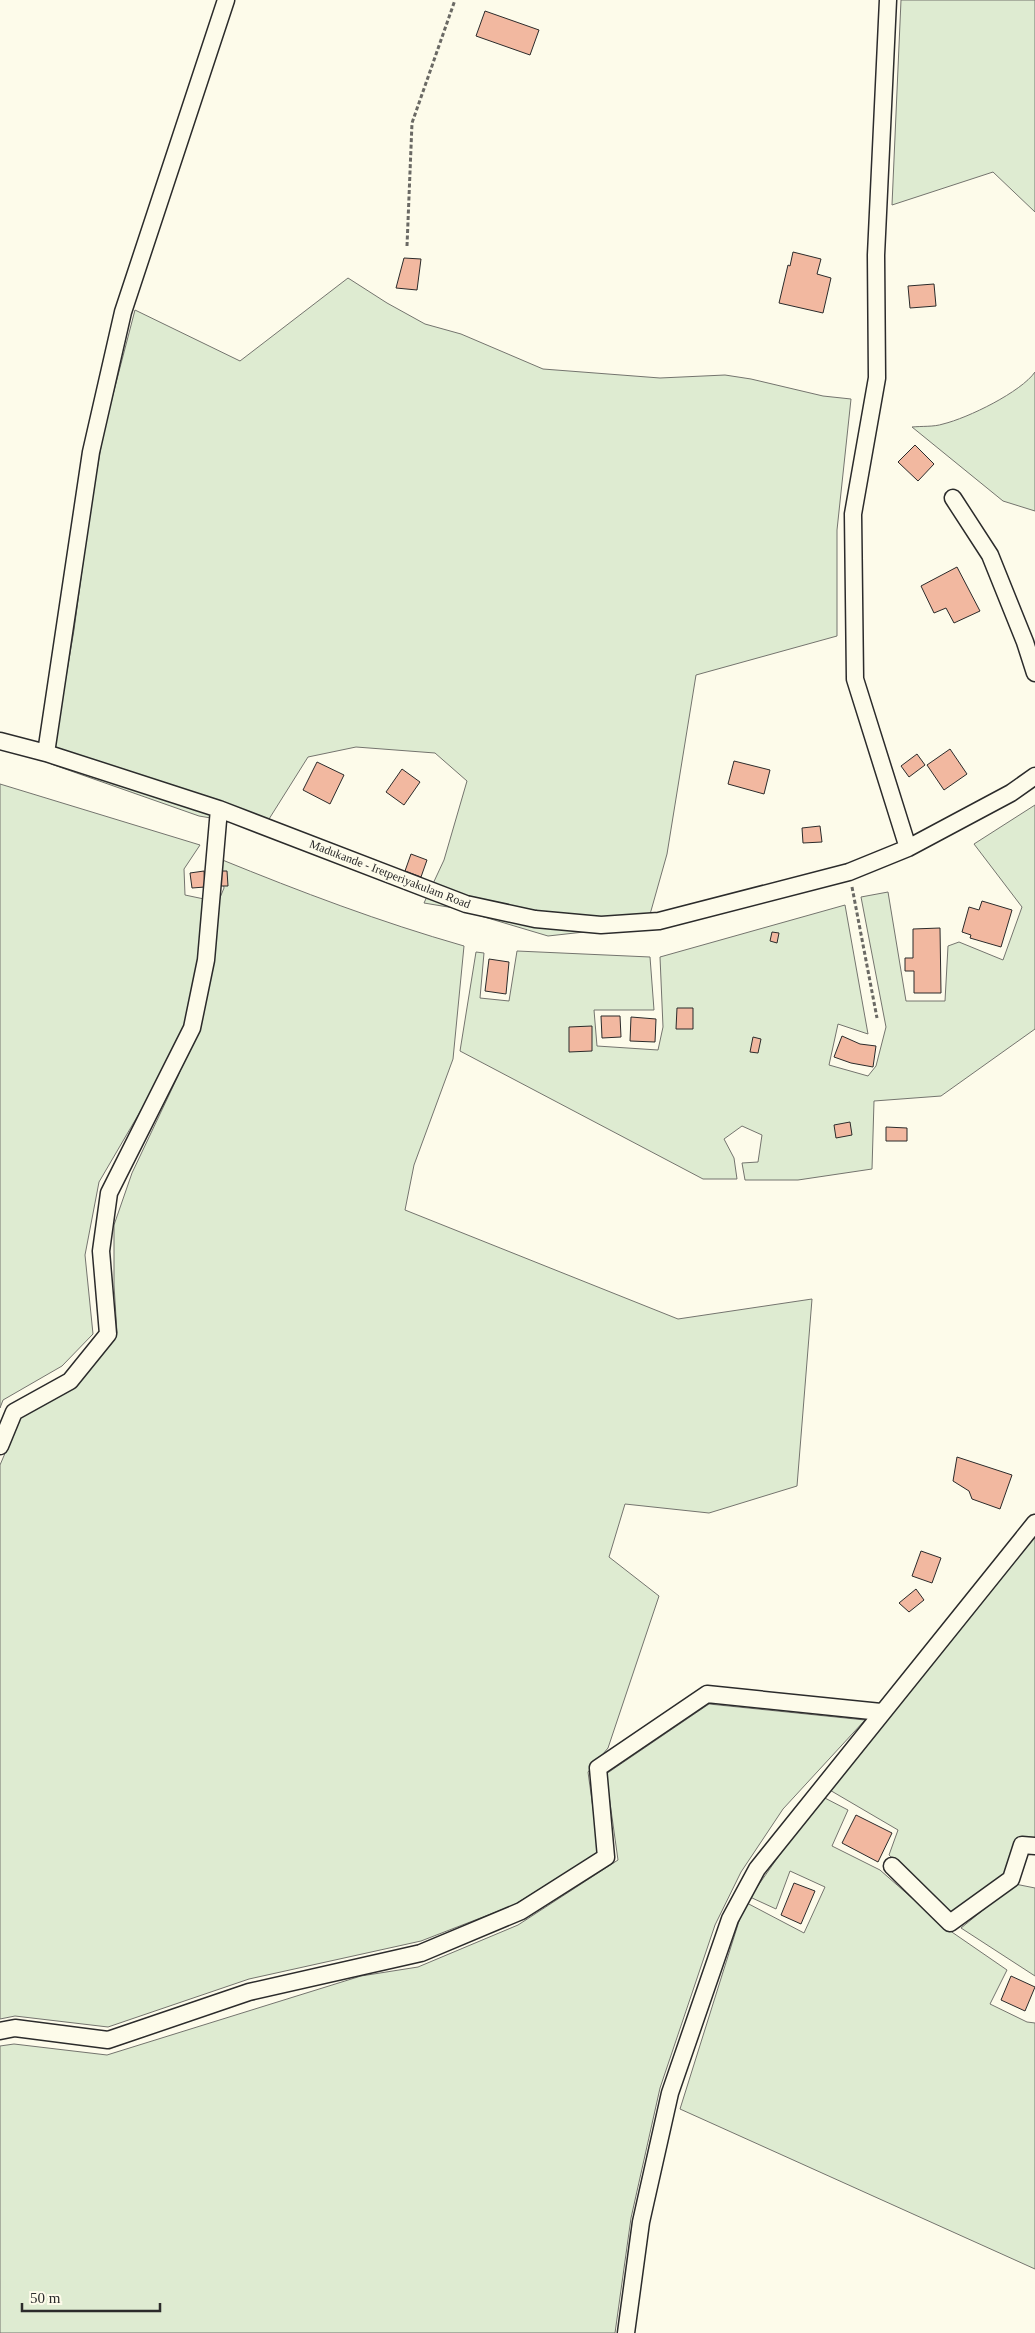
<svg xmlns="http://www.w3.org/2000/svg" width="1035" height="2333" viewBox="0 0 1035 2333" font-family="'Times New Roman',serif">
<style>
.green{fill:#deebd1;stroke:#74746e}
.building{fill:#f2b8a0;stroke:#2b2b2b}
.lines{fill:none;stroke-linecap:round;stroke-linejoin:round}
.minor-casing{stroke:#2b2b2b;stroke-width:19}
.path{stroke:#6a6964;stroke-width:3;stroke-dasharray:4 2.5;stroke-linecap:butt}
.minor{stroke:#fdfbea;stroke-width:16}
.labels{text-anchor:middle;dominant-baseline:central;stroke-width:4;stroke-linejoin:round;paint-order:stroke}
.street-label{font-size:12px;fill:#2b2b2b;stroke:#fdfbea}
</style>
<rect width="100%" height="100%" fill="#fdfbea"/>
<path class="green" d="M901,0h134v212l-42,-40 -101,33z
M348,278l39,25 38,21 36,10 82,35 117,9 65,-3 26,4 72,17 28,3 -14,131v106l-141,39 -29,179 -20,71 -99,11 -94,-28 -30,-5 20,-43 23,-79 -32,-28 -79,-6 -48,10 -44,70 -65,-11 -148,-52 23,-134 16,-120 14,-81 31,-119 105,51z
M1035,372v139l-32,-10 -91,-74c10,-1 22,0 31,-3 25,-6 78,-32 92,-52z
M0,784l200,61 -16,24 1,26 19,4v60l-15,69 -90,154 -14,73 8,79 -31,32 -59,34 -3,8z
M1035,805v224l-94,67 -67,5 -2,68 -74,11h-53l-3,-17 16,-1 4,-27 -20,-9 -18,13 10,19 3,21h-34l-243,-128 16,-99 8,1 -4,45 29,3 8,-50 133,6 4,53h-60l3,36 61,4 5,-23 -3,-70 185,-52 23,129 -30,-10 -9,41 39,11 8,-10 10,-39 -25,-130 27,-5 18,109h39l3,-55 11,-4 44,18 19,-53 -48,-63z
M220,859c81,33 160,63 244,87l-11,113 -39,106 -9,45 273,109 134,-20 -15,187 -88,27 -84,-9 -16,53 50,39 -51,152 -20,24 11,80 -85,53 -93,36 -172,38 -141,48 -93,-11 -15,3v-554l21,-49 56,-32 40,-51 -3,-48v-60l18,-52 46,-97 18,-46 16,-113 12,-29z
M1035,1536v305l-30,33 -53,39 -63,-58 9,-25 -70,-41z
M709,1704l156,16 -82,89 -42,63 -26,53 -55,163 -29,130 -16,115h-615v-287l14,-2 93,11 254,-79 57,-9 100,-42 100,-65 -12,-86z
M821,1796l27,14 -16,36 48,24 66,58 61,42 -17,34 37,18 8,1v246l-355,-160 65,-207 59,31 21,-46 -35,-16 -14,38 -26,-12z
M1015,1884l20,4v88l-74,-48z"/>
<path class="building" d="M485,11l54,19 -9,25 -54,-19z
M793,252l28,7 -4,15 14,4 -8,35 -44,-10 9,-38 2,1z
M404,258l17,1 -4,31 -21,-2z
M934,284l2,22 -26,2 -2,-22z
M915,445l19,19 -16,17 -20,-19z
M957,567l23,44 -26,12 -8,-15 -12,5 -13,-27z
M950,749l17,25 -23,16 -17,-25z
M917,754l8,11 -16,12 -8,-11z
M734,761l36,9 -6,24 -36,-10z
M317,762l27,13 -14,29 -27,-14z
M402,769l18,13 -16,23 -18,-13z
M820,826l2,16 -19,1 -1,-15z
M411,854l16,6 -6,17 -16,-6z
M204,871l1,16 -13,1 -2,-15z
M220,871h7l1,15h-8z
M982,901l30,9 -11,37 -31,-9 1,-3 -9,-3 7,-25 10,3z
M940,928l1,65h-27v-22h-9v-13h8v-29z
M772,932l7,1 -2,10 -7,-2z
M489,959l20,3 -3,32 -21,-3z
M677,1008h16v21h-17z
M601,1016h19l1,21 -19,1z
M631,1017l25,2 -1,23 -25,-1z
M592,1026v25l-23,1v-25z
M842,1036l18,8 16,2 -3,21 -22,-4 -17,-6z
M753,1037l8,2 -3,14 -8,-1z
M850,1122l2,13 -16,3 -2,-13z
M886,1127l21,1v13h-21z
M957,1457l55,18 -12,34 -28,-10 -3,-8 -16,-10z
M921,1551l20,7 -9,25 -20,-7z
M916,1589l8,11 -15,12 -10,-9z
M856,1815l36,18 -14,29 -36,-19z
M794,1883l21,8 -14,33 -20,-9z
M1011,1976l24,11 -10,24 -24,-11z"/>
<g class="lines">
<g class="minor-casing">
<path id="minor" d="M888,0l-12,255 1,123 -24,136 2,165 53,169
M953,498l37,57 35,87 10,31
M0,741l46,12 173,56 247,95 69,15 66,6 58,-4 190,-49 59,-24 103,-55 24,-17
M46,753l45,-301 32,-140 103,-312
M0,1446l14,-34 56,-31 38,-47 -7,-83 8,-58 83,-165 14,-68 13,-151
M892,1866l58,57 61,-44 11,-34 13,1
M0,2031l15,-3 93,12 141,-48 172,-39 100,-42 85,-54 -8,-89 109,-74 174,18
M626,2333l15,-111 29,-129 60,-174 27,-50 278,-346"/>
</g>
<path class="path" d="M407,246l5,-123 43,-123
M852,887l25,131"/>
<use href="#minor" class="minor"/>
</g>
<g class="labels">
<g class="street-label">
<text transform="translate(390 874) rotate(21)">Madukande - Iretperiyakulam Road</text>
</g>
</g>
<path d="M22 2303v8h138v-8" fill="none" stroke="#2b2b2b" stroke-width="2.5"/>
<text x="30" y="2303" font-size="15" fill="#2b2b2b" stroke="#fdfbea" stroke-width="4" paint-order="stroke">50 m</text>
</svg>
